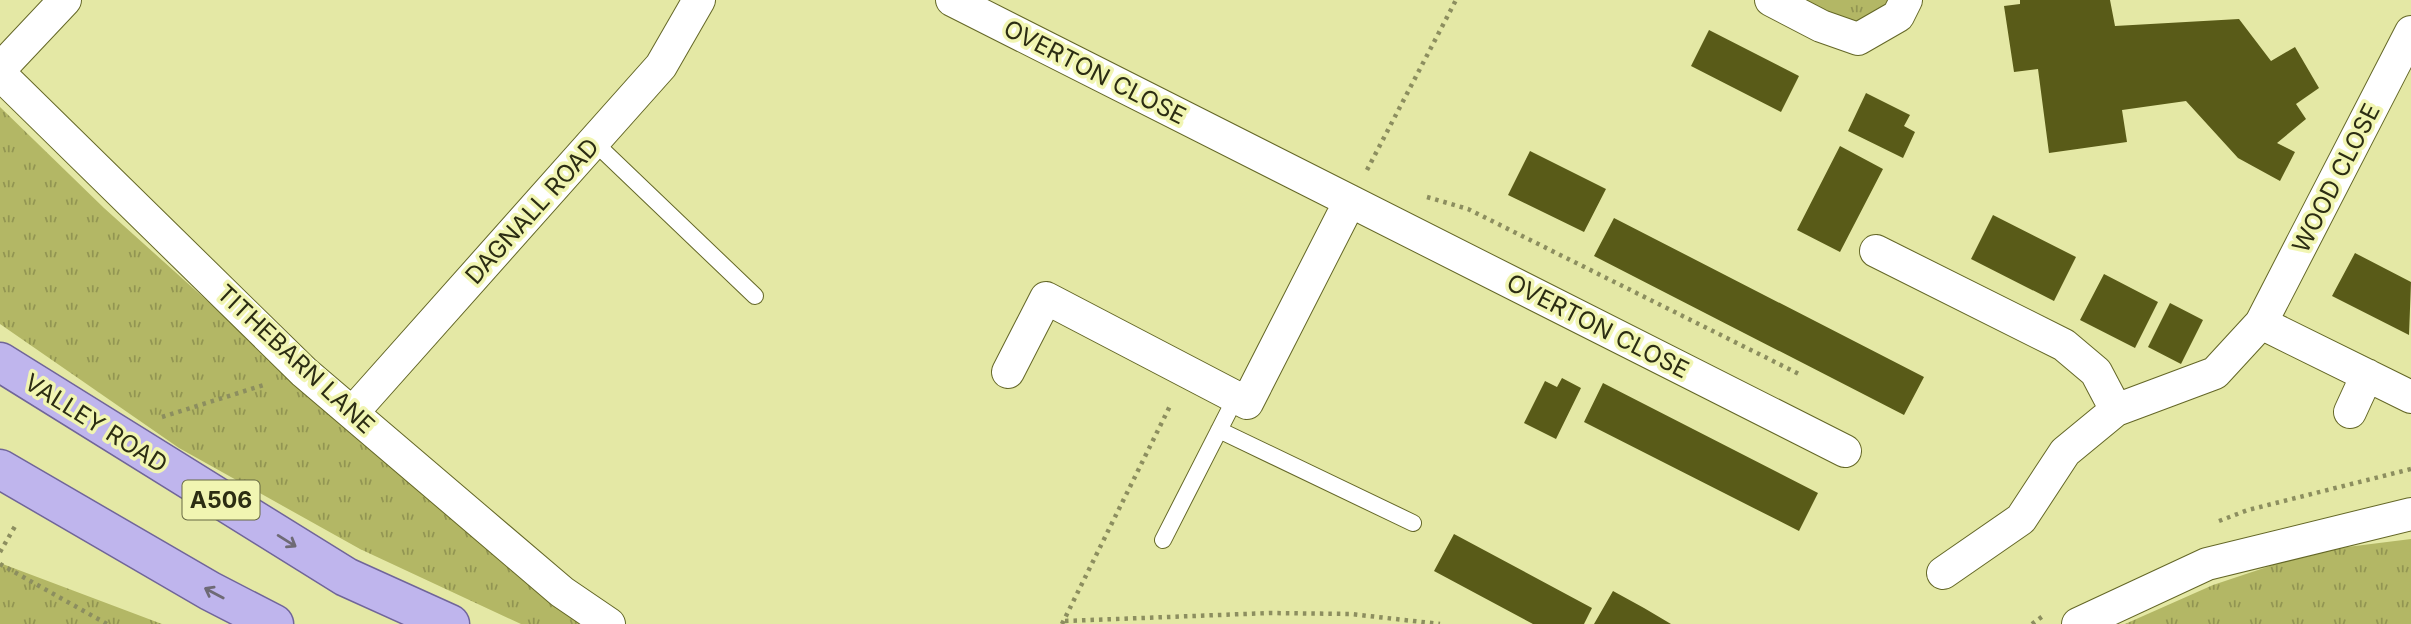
<svg xmlns="http://www.w3.org/2000/svg" width="2411" height="624" viewBox="0 0 2411 624" font-family="Inter,sans-serif">
<style>
.grass{fill:url(#grass-tufts)}
.building{fill:#595b18}
.lines{fill:none;stroke-linecap:round;stroke-linejoin:round}
.service-casing{stroke:#646727;stroke-width:18}
.minor-casing{stroke:#646727;stroke-width:34}
.primary-casing{stroke:#706599;stroke-width:41}
.path{stroke:#8c8e5f;stroke-width:4.5;stroke-dasharray:3.5 5;stroke-linecap:butt}
.service{stroke:#fff;stroke-width:16}
.minor{stroke:#fff;stroke-width:32}
.primary{stroke:#bfb5ed;stroke-width:38}
.oneway{stroke:#6e6a75}
.labels{text-anchor:middle;dominant-baseline:central;stroke-width:7;stroke-linejoin:round;paint-order:stroke}
.shield{fill:#f1f5b2;stroke:#676943;stroke-width:2}
.shield-label{font-size:23px;font-weight:bold;fill:#2c2d13}
.street-label{font-size:24px;fill:#2c2d13;stroke:#f1f5b2}
</style>
<defs>
<pattern id="grass-tufts" width="24" height="20" patternUnits="userSpaceOnUse" patternTransform="scale(1.75)"><rect width="24" height="20" fill="#b3b765"/><path d="M3 7l-1-3M5 7V3M7 7l1-3M15 17l-1-3M17 17v-4M19 17l1-3" fill="none" stroke="#929552"/></pattern>
</defs>
<rect width="100%" height="100%" fill="#e4e8a5"/>
<path class="grass" d="M1778,0h128l-48,39z
M0,107l104,101 169,152 314,264h-66l-161,-75 -181,-101 -179,-124z
M2411,539v85h-286l88,-39 102,-34z
M0,563l162,61h-162z"/>
<path class="building" d="M2020,0h90l5,26 124,-7 32,42 24,-14 24,41 -23,16 10,15 -29,24 18,9 -15,29 -42,-23 -52,-57 -64,9 5,32 -78,11 -11,-84 -24,3 -10,-66 16,-2z
M1709,30l90,46 -18,36 -90,-46z
M1866,93l44,22 -6,11 11,6 -12,26 -55,-27z
M1840,146l43,23 -43,83 -43,-22z
M1530,151l76,38 -22,43 -76,-37z
M1993,215l83,42 -22,44 -83,-42z
M1614,218l310,159 -20,38 -310,-159z
M2355,253l56,29 -2,53 -77,-39z
M2104,274l54,28 -23,46 -55,-28z
M2170,303l33,17 -22,44 -33,-17z
M1562,378l19,10 -25,51 -32,-16 21,-42 12,6z
M1603,383l215,110 -19,38 -215,-109z
M1454,534l138,74 -8,16h-51l-99,-53z
M1613,591l31,17 27,16h-77z"/>
<g class="lines">
<g class="service-casing">
<path id="service" d="M594,142l161,154
M1219,430l194,93
M1163,540l73,-143"/>
</g>
<g class="minor-casing">
<path id="minor" d="M952,0l893,451
M1771,0l50,26 37,13 40,-23 8,-16
M0,69l65,-69
M0,74l304,298 258,220 47,32
M1876,251l188,94 32,27 20,38
M2261,323l150,74
M1008,372l38,-74 201,105 103,-202
M353,412l308,-346 38,-66
M2350,412l17,-37
M1943,573l78,-54 44,-67 51,-42 99,-37 46,-50 150,-291
M2078,624l129,-60 204,-50"/>
</g>
<g class="primary-casing">
<path id="primary" d="M0,362l346,215 104,47
M0,469l210,122 64,33"/>
</g>
<path class="path" d="M1367,170l89,-170
M1427,197l41,12 331,165
M162,417l105,-33
M2219,521l29,-11 163,-41
M0,552l17,-29
M0,564l107,60
M1065,621l205,-8 81,1 89,10
M1062,624l109,-220
M2032,624l11,-8"/>
<use href="#service" class="service"/>
<use href="#minor" class="minor"/>
<use href="#primary" class="primary"/>
</g>
<defs><path id="oneway-shaft" d="M-6 0H5M1.5-3L5.5 0L1.5 3" fill="none" stroke-width="1.6" stroke-linecap="round" stroke-linejoin="round" transform="scale(1.75)"/></defs>
<g class="oneway">
<use href="#oneway-shaft" transform="translate(287 541) rotate(32)"/>
<use href="#oneway-shaft" transform="translate(214 593) rotate(-152)"/>
</g>
<g class="labels">
<rect class="shield" x="182.5" y="480.5" width="77" height="39" rx="5"/>
<g class="shield-label">
<text x="221" y="500">A506</text>
</g>
<g class="street-label">
<text transform="translate(1095 72) rotate(27)">OVERTON CLOSE</text>
<text transform="translate(2336 178) rotate(-63)">WOOD CLOSE</text>
<text transform="translate(532 211) rotate(-48)">DAGNALL ROAD</text>
<text transform="translate(1598 326) rotate(27)">OVERTON CLOSE</text>
<text transform="translate(296 359) rotate(43)">TITHEBARN LANE</text>
<text transform="translate(96 423) rotate(32)">VALLEY ROAD</text>
</g>
</g>
</svg>
